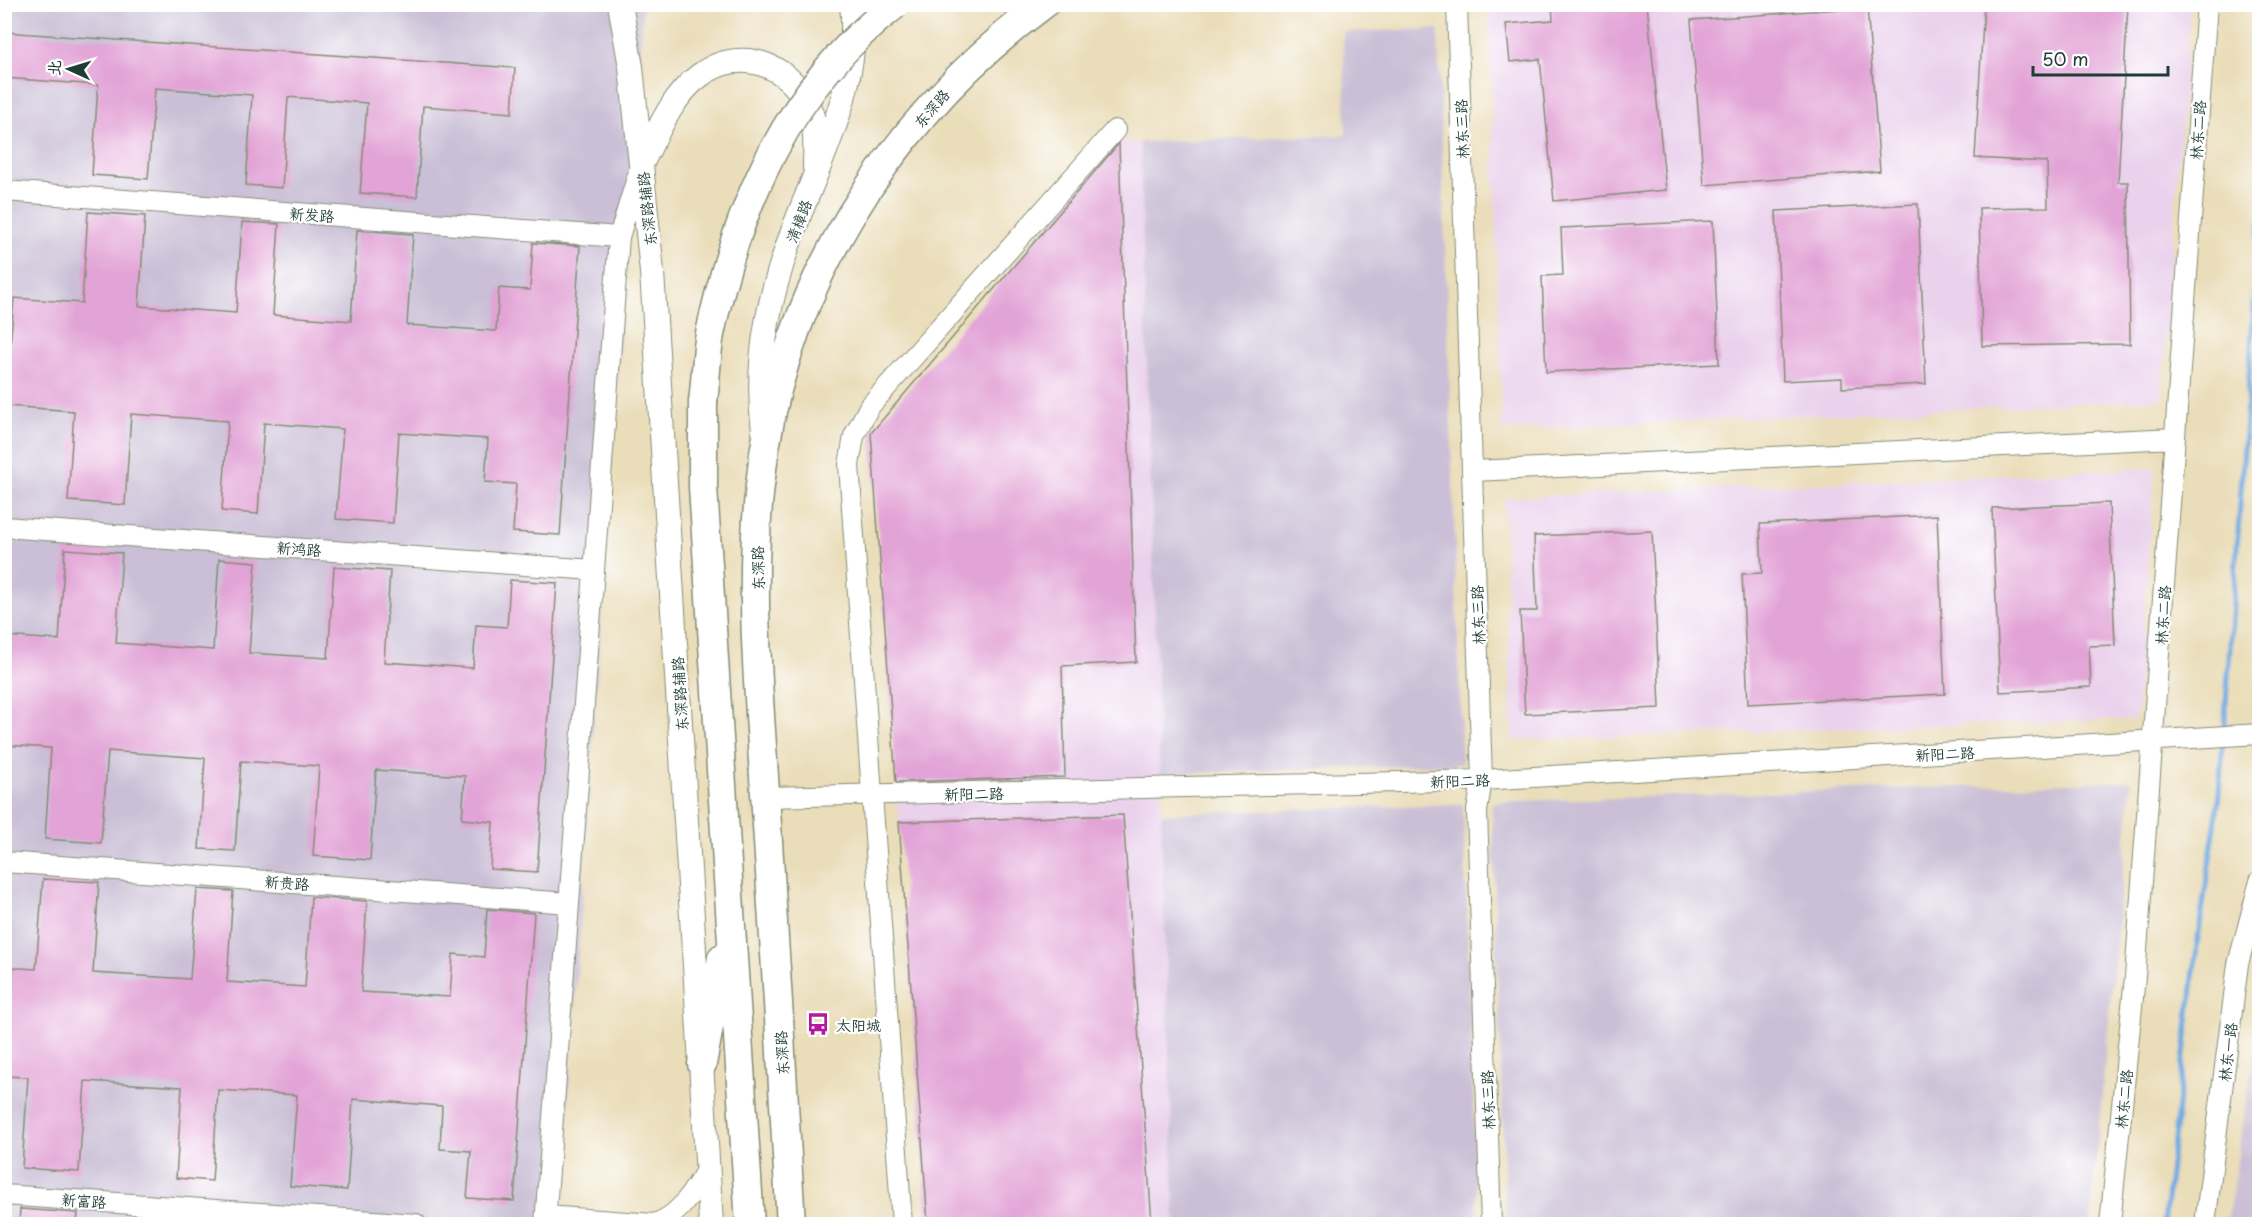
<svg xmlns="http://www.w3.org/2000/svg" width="2264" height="1229" viewBox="0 0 2264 1229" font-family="'Playpen Sans','LXGW WenKai TC',sans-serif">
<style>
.built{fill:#ead1ec}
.industrial{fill:#cabfd6}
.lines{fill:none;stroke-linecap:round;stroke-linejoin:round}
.stream{stroke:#72abe2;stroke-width:5}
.building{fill:#e2a3d6}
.minor-casing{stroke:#848d76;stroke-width:22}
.major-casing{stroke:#848d76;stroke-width:26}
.highway-casing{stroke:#848d76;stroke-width:31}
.minor{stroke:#fff;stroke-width:20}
.major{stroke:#fff;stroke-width:24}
.highway{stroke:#fff;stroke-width:28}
.highway-bridge-casing{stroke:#848d76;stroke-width:31;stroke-linecap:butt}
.highway-bridge{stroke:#fff;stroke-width:28}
.labels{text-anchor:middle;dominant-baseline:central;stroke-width:4.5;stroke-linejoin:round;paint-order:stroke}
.street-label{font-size:15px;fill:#1f3d34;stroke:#fff}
.poi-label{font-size:15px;fill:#1f3d34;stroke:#fff;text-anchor:start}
</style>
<rect width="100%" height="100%" fill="#fff"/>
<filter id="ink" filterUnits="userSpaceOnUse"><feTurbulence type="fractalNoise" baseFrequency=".0167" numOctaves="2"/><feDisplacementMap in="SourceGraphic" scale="12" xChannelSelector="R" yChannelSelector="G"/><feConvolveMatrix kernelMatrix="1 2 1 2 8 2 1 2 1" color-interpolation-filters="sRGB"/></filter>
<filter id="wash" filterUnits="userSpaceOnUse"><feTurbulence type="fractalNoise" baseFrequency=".008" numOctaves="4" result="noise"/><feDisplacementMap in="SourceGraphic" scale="24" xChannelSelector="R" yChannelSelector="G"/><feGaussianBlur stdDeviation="1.35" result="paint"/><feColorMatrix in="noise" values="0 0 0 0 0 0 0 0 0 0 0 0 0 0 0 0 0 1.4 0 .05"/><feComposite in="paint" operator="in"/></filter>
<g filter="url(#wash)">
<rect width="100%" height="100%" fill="#eaddb9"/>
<path class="built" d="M1489,5h701l-29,394 -659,31z
M1119,142h21l35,1082h-247l-57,-791z
M2155,468l-19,251 -624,21 -8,-242z"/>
<path class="industrial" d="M5,5h638l-83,1219h-555z
M1438,29l24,735 -302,10 -20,-632 206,-7 -3,-103z
M2131,781l-41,443h-584l-14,-422z
M1463,804l14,420h-302l-14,-410z
M2259,1025v199h-32z"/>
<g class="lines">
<path class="stream" d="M2224,732l36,-510
M2164,1224l33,-279 21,-140 5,-64"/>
</g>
<g id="blocks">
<path class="building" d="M1552,4h95l19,186 -112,11 -14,-142 -30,3 -4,-38 47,-4z
M1984,4h144l-10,178h10l2,162 -148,2 -3,-138 69,-1 -1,-45 -72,-4z
M1867,7l13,164 -176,14 -13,-165z
M4,32l511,36 -3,45 -89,-7 -6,91 -57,-4 7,-90 -79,-6 -6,91 -36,-3 6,-90 -97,-7 -7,91 -56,-4 6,-90 -94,-7z
M1119,143l17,519 -74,4 3,111 -169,5 -25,-349z
M1918,204l8,180 -84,4v-10l-59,3 -7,-170z
M88,212l57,4 -6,90 97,7 6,-91 37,2 -6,91 78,6 6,-91 56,4 -6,91 89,6 3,-43 31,2 3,-47 47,3 -20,289 -47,-3 3,-48 -31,-2 3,-43 -89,-6 -6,90 -57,-4 7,-90 -79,-6 -6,91 -36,-3 6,-90 -97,-7 -6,91 -57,-4 6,-90 -68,-5 3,-45 5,-63 68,5z
M1713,221l6,143 -173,8 -4,-96 21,-1 -2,-47z
M2109,503l6,142 -26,1 2,41 -91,5 -8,-184z
M1937,515l8,179 -197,10 -6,-130 20,-1 -2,-49z
M1652,531l8,177 -135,6 -5,-103h17l-3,-75z
M65,549l57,4 -6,90 97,7 6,-91 37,3 -7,91 79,5 6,-91 56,4 -6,91 89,6 3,-43 31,2 3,-47 47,3 -20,289 -47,-3 3,-47 -31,-3 3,-43 -89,-6 -6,90 -57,-4 6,-90 -78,-5 -6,90 -36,-2 6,-91 -97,-7 -7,92 -56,-4 6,-91 -47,-3v-109l55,4z
M1123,815l29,409h-224l-29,-402z
M43,879l56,3 -6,91 97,6 7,-90 36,2 -6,91 78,5 6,-90 56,4 -6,91 89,5 3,-43 31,3 3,-48 47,4 -20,288 -47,-3 4,-47 -31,-2 2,-43 -89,-7 -6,91 -57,-4 7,-91 -79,-5 -6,91 -36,-3 6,-91 -97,-6 -6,91 -57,-4 6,-91 -24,-1v-109l32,2z
M20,1209l58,4 -1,11h-58z"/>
</g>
</g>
<g filter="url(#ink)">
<use href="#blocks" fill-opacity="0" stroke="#848d76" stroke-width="1.5"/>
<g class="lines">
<g class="minor-casing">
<path id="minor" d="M1457,4l25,776 -5,31 14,413
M4,191l615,46
M1473,471l702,-33
M4,527l590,43
M766,797l716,-17 778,-46
M4,862l565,41
M4,1195l412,29
M546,1216l108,8c27,-8 39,-34 54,-56
M545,1224l74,-987 21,-69
M902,1224l-53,-759 5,-29 15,-29 246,-277
M2110,1224l25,-247 72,-973
M2205,1224l33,-260 22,-83"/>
</g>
<g class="major-casing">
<path id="major" d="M620,4l11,63 21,205 59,952
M641,164c16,-30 30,-67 58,-88 43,-33 98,-9 113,40 5,16 3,35 3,51
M764,431c-10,-75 7,-144 34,-213 28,-71 62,-136 54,-214"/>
</g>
<g class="highway-casing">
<path id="highway" d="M703,402v85l47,737
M702,1064l20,-106
M791,1224c-8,-138 -16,-277 -25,-415 -6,-105 -18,-220 -6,-324 20,-194 128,-365 284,-481"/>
</g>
<use href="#minor" class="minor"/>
<use href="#major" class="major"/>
<use href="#highway" class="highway"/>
<g class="highway-bridge-casing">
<path id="highway-bridge" d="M703,402c3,-23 3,-46 7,-68 27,-128 79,-249 186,-330"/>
</g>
<use href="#highway-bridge" class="highway-bridge"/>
</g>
</g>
<defs>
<g id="bus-bare" transform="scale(1.8)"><path d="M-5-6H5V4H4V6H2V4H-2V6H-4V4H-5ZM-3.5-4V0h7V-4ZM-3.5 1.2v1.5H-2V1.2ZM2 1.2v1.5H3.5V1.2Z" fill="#b5179e" stroke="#fff" stroke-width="2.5" paint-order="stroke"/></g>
</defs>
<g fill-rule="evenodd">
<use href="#bus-bare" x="818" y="1024"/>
</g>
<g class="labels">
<g class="street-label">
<text transform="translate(931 108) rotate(-49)">东深路</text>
<text transform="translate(1461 129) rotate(-92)">林东三路</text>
<text transform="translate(2197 130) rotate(-86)">林东二路</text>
<text transform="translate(646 209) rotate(-96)">东深路辅路</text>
<text transform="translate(312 214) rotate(4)">新发路</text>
<text transform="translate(798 221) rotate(-69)">清樟路</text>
<text transform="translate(299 548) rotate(4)">新鸿路</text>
<text transform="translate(757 568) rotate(-91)">东深路</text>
<text transform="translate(1477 615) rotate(-92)">林东三路</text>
<text transform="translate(2162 615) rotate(-86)">林东二路</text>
<text transform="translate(679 694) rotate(-94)">东深路辅路</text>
<text transform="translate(1945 753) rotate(-3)">新阳二路</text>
<text transform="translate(1460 780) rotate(-2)">新阳二路</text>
<text transform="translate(974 793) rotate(-1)">新阳二路</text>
<text transform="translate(287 882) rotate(4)">新贵路</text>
<text transform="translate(2227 1052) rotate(-83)">林东一路</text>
<text transform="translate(781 1053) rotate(-93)">东深路</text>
<text transform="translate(2123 1099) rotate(-84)">林东二路</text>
<text transform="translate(1487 1100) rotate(-92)">林东三路</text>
<text transform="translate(84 1200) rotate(4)">新富路</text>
</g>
<g class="poi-label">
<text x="836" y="1024">太阳城</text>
</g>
</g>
<rect width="2264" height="1229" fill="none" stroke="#fff" stroke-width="24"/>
<g transform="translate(69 69) rotate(274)" stroke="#ffffff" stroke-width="4.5" paint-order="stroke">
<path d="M0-4.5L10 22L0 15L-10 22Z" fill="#1f3d34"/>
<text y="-9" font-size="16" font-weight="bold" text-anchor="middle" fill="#1f3d34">北</text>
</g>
<path d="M2033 66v9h135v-9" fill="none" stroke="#1f3d34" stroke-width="3"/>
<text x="2042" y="66" font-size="18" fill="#1f3d34" stroke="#ffffff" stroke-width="4.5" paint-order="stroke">50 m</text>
</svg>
